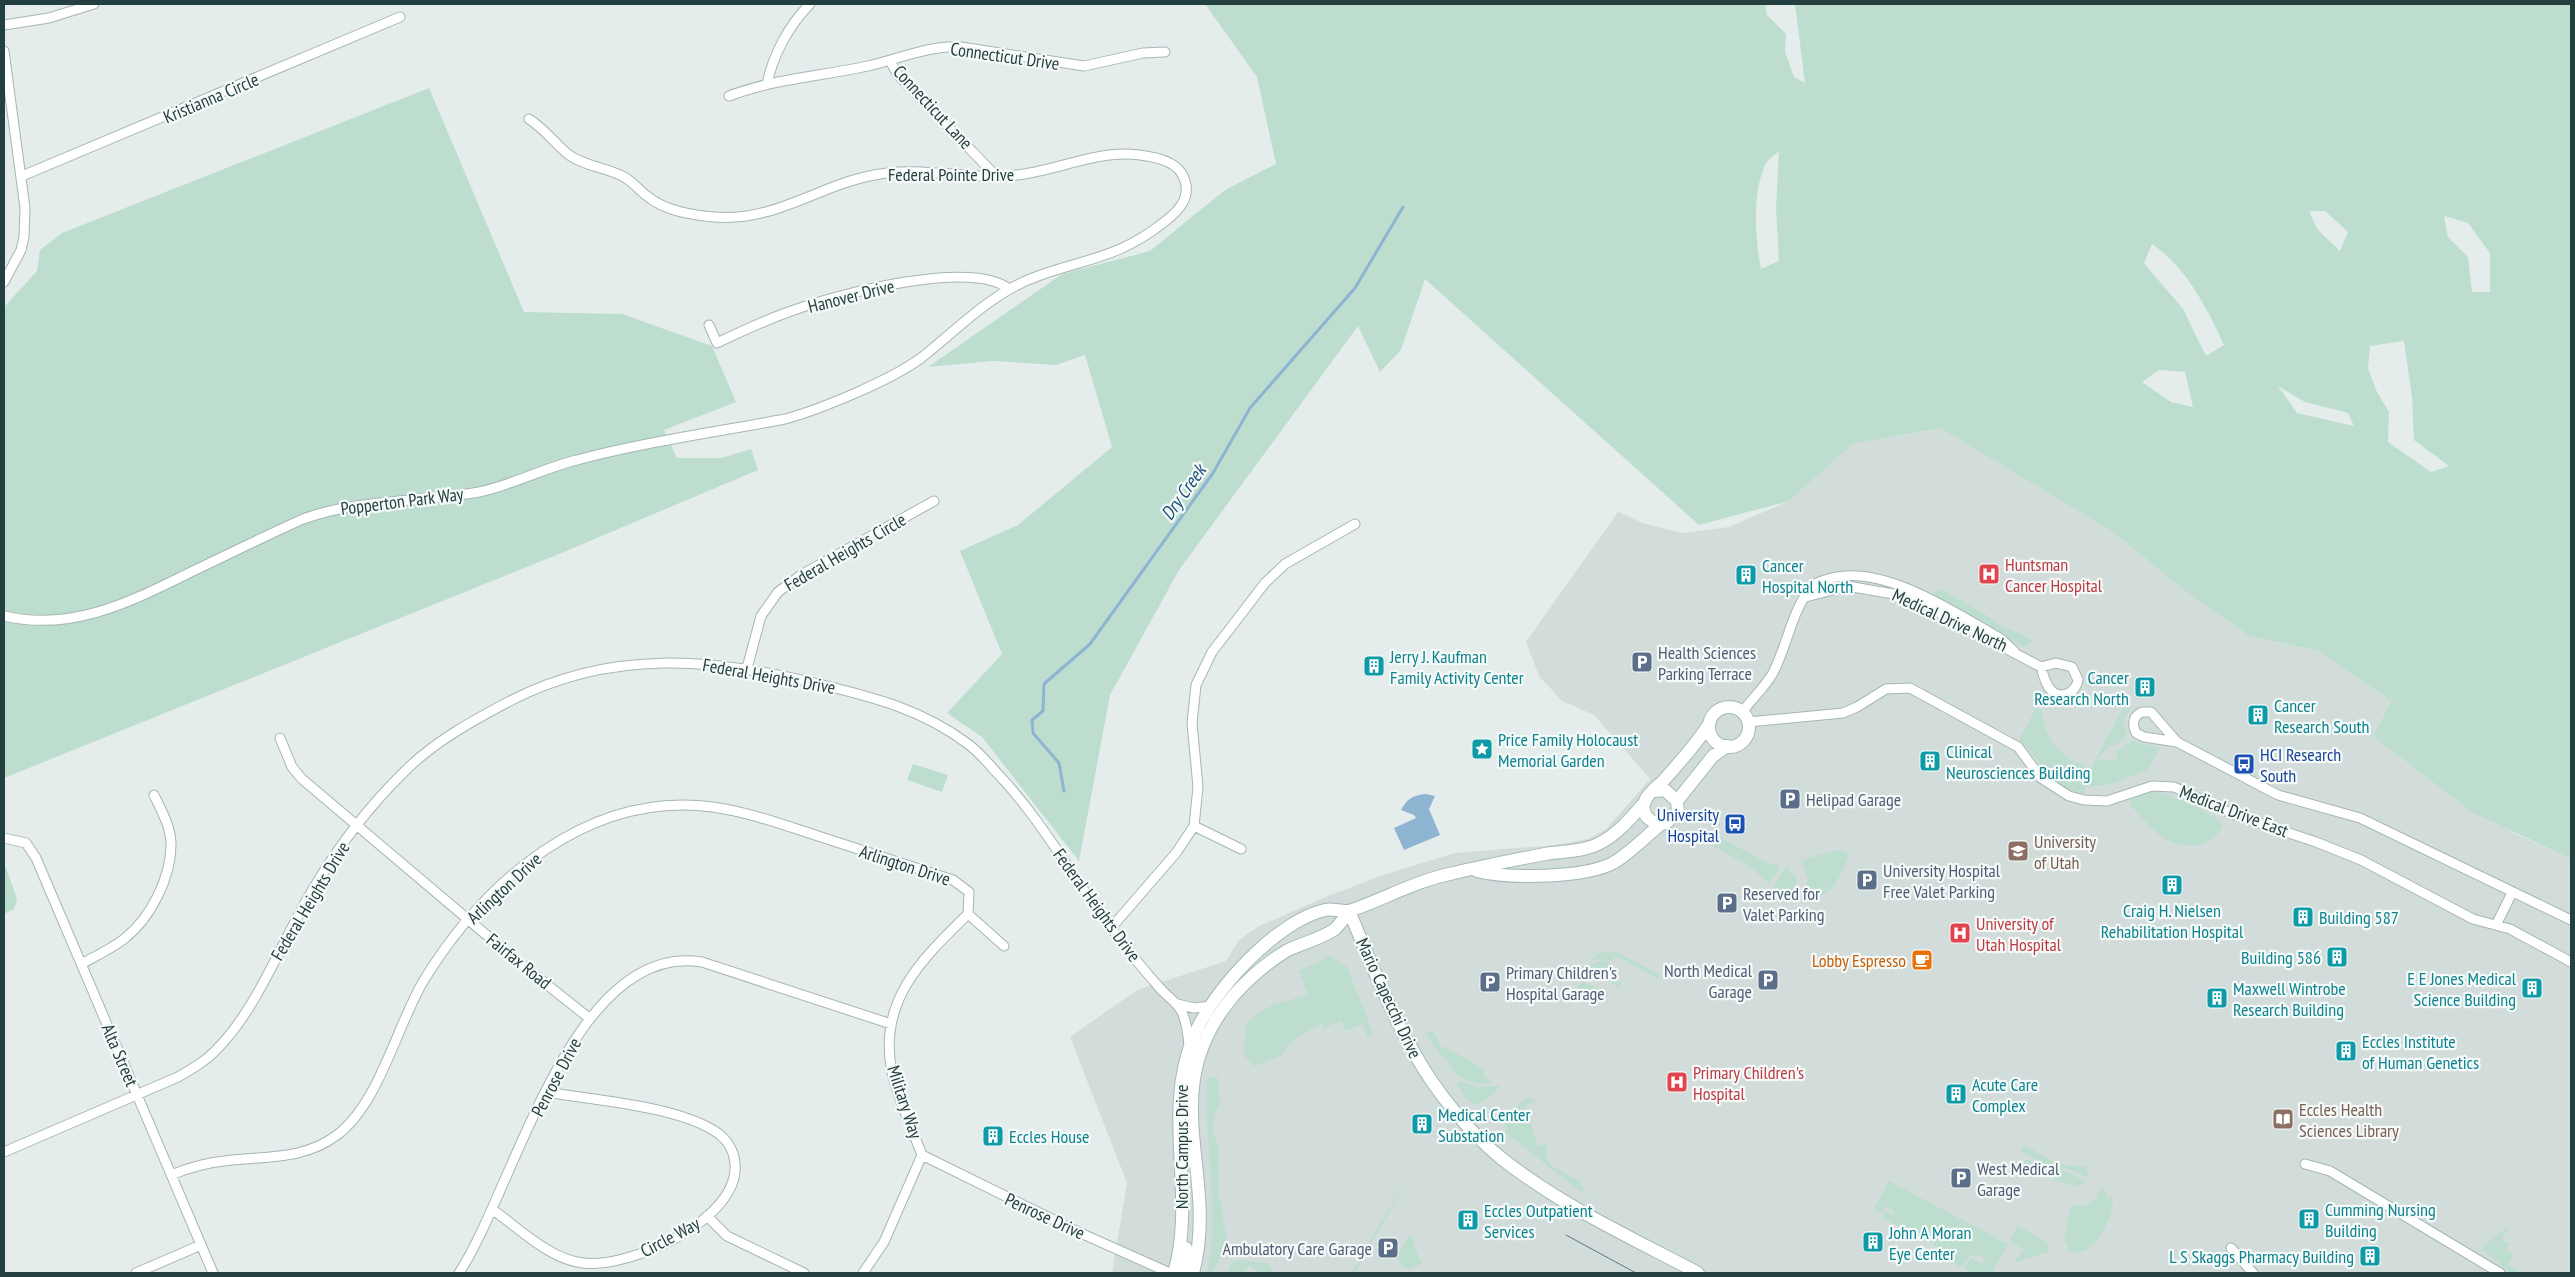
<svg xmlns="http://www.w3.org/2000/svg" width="2575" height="1277" viewBox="0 0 2575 1277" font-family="'PT Sans Narrow',sans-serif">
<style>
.built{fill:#d2dddb}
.green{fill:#bddecf;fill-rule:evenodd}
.water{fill:#8db5d2}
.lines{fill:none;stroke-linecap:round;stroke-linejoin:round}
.stream{stroke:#8db5d2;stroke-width:3}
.street-casing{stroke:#a6b5b5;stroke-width:11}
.secondary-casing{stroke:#a2b9b7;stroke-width:14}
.street{stroke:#fff;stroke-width:9}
.secondary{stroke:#fff;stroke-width:12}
.tram{stroke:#5e7a7a;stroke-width:1}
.labels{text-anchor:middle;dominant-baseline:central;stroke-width:4.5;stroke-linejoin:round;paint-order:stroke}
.street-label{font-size:18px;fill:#233f3f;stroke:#f5faf8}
.health-label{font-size:18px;fill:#be3a42;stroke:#f5faf8;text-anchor:start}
.culture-label{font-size:18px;fill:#0d838f;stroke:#f5faf8;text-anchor:start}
.service-label{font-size:18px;fill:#4e5e75;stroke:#f5faf8;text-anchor:start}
.transit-label{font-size:18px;fill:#164399;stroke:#f5faf8;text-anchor:start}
.education-label{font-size:18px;fill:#785e54;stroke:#f5faf8;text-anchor:start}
.food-label{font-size:18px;fill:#c56008;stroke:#f5faf8;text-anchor:end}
.water-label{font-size:19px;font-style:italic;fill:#1d537b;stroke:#f5faf8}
</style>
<rect width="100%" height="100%" fill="#e4edec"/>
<path class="built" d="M1940,428l173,104 68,56 68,48 70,15 72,50 -18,34 141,98 57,26v414h-1459l15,-90 -57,-146 67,-47 89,-29 13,-21 20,-14 69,-30 58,-22 69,-21 99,-8 34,-6 18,-10 44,-50 -56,-64 -32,-14 -23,-25 -13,-34 92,-130 25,11 39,10 47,-6 60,-26 64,-57z"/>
<path class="green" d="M1205,4h560l2,11 19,19 -1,18 9,25 11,6 -10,-79h776v855l-99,-47 -99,-76 18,-35 -72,-50 -70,-15 -68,-48 -68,-56 -173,-104 -87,16 -64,57 -90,24 -274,-246 -24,71 -21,22 -22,-46 -179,244 -69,125 -31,166 -97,-124 -35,-24 55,-59 -42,-103 58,-26 94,-78 -27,-92 -29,10 -63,-4 -65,6 134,-93 88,-23 75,-61 51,-26 -19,-87zM1779,151l-3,57 3,53 -18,8c-6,-33 -9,-73 4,-104 3,-6 10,-10 14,-14zM2309,211h16l23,21 -8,19 -23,-22zM2444,216l24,7 22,30v39h-18l-4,-35 -20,-20zM2152,244c35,24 55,64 72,101l-18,11 -23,-47 -39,-46zM2404,341l8,56 2,43 35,26 -18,6 -43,-30 1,-30 -12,-20 -9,-24 2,-22zM2159,370l26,2 8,35 -22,-5 -29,-20zM2278,386l27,16 43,11 6,13 -57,-13z
M429,88l95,224 98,2 90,32 24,56 -72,28 13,28h45l29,-9 7,21 -199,84 -555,224v-471l33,-36 3,-21 22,-17z
M1940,589l45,25 11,9 37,17 -9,7 -86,-47 -5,-7z
M2124,706l6,3 -7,12 4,15 -8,8 -10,2 -11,13h-2z
M2036,708l6,3c2,30 21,49 50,57l3,-8 23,-1 -2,-8 17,-10 27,7 -13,22 -36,14 -25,3 -2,7c-42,-9 -38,-31 -65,-54z
M913,764l35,11 -6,17 -35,-12z
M2154,791l27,9 34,17 8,8c-11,26 -46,26 -66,8 -10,-8 -18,-19 -27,-28v-5l14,-7z
M1708,831l60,32 10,2 2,4 -12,14c-17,-20 -44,-28 -64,-44z
M1839,850l7,1 2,5c-9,26 -17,42 -46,46l6,-23 -6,-16 2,-4z
M4,862l13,37 -3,10 -10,5z
M1786,867l9,8 2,6 -5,12 -6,2 -13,-7z
M1614,951l45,23v5l-43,-23 -3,5 -18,-2 -8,7 10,-13z
M1330,956l17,11 27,68 -6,3 -6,-14 -16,7 -5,-10 -17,7 -3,-4 -24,13 -16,18 -17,8 -11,3 -10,-12 3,-27 3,-7 19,-13 40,-13 -9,-23z
M1603,960l8,4 -5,11 15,8 -3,4 -30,-17 4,-6z
M1583,981l26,13 -4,7 -4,-3 -6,10 -8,-4 -10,-13 1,-5z
M1432,1030l10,18 3,-1 39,22 -1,5 9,9c-18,3 -34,-4 -44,-19l2,-1 -2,-3 -2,1 -21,-27z
M1217,1076l3,27 -6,13 -2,13 7,19 -1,40 9,53 -4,13 -12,19h-4c14,-61 -4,-131 0,-194z
M1461,1081l17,6 23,-1c-22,21 -28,28 -44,-2z
M1528,1098h4l3,4 -10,3 13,41 9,-2c0,4 -2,7 -1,11 6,22 33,15 39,37l17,9 -24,-11 -73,-58v-12l16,-18z
M2025,1145l33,19 28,3 3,11 -14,-7 -33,-8 -21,-12z
M2026,1159c19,10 42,10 60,23 -15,13 -43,-11 -57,-18l-9,14 -3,-2z
M1418,1161l-63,112h-4z
M1889,1181l119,63 -16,29h-20l-9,-5 8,-10 11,6 3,-5 -9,-5 -2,3 -3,-2 -11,12c-14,-7 -22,-22 -36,-31 -14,-8 -29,-9 -42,-20l3,-4 7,3 2,-4 -8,-5 -6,8 -6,-5z
M2101,1190h4l3,8 5,-2c2,21 -22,69 -47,54l2,-3 -4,-7 7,-34 16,-1 10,-7v-5z
M2017,1225l29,17 3,5 -1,5 -31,10 -2,-2 9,-11 -14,-7z
M2506,1228l1,2 -5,10 7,3 -3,8 7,4 -6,10 14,8h-11l-29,-25z
M1409,1234l4,2 1,10 8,18 -14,5 -5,-2 -6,-9z
M1240,1260l28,3 5,10h-14l-9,-8 -7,8h-16l4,-9z"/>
<path class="water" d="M1426,794l9,2 -6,13 11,26 -36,15 -10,-22 22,-10 -2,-3 -13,-5c6,-11 12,-15 25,-16z"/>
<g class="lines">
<path class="stream" d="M1064,791l-5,-28 -26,-30 -1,-13 11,-9 1,-27 46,-40 123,-171 37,-65 105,-120 48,-81"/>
<g class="street-casing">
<path id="street" d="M4,25l45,-7 45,-14
M4,51l21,157 -1,29 -3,13 -17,32
M890,61l8,14 98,101
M767,84c6,-29 22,-59 43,-80
M729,96c44,-17 93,-20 139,-30 30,-7 62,-21 93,-19l123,19 59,-13 22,-1
M22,176l378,-159
M709,325l8,18c25,-12 51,-24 77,-33 45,-16 177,-51 215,-21
M1806,597l41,-11 52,9 23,9 119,63c2,7 4,17 10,23 10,11 25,2 27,-10l-6,-13 -16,-4 -15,4
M4,616c68,16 126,-14 185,-43 38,-18 76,-37 114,-54 58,-21 117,-16 176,-27 34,-7 64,-24 98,-32 68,-18 139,-28 208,-41 37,-10 106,-39 136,-61 37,-29 71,-66 117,-82 50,-18 80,-18 125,-53 16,-12 31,-27 19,-49 -9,-16 -37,-19 -54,-20 -37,-1 -74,17 -111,21 -48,6 -95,-10 -143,0 -57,11 -99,47 -160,42 -22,-2 -49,-6 -67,-21 -8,-6 -14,-14 -23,-19 -18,-10 -38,-10 -55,-22 -14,-11 -24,-26 -40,-36
M747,668l14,-52 17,-24 23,-17 133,-74
M1742,712c10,-13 23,-25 31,-39 14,-27 18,-59 36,-83 4,-7 13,-9 19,-11 53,-17 128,34 173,60l13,12
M1748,722l95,-9 14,-6 29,-18 24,-1 108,59 23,31 28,18 15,4 23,1 45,-15 22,1 61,28 81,27 45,18 112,59 37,10 61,33
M280,738l12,29 10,12 214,181 73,58
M2177,742l-33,-5 -8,-4c-4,-9 -4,-16 6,-21h9l26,30 101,53 82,23 211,102
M1194,826l47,23
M4,838l22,5 10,15 177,415
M968,914l36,32
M2496,925l16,-32
M1111,928l65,-75 18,-27 4,-39 -6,-64 4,-38 16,-33 53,-69 20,-19 70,-40
M81,964c15,-8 30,-15 43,-25 27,-21 48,-63 47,-97 -1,-17 -10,-32 -17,-47
M1177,1004l17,4 16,-2
M4,1152l174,-75c14,-8 28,-16 39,-28 39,-39 64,-105 92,-153 26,-45 59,-89 96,-125 29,-29 67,-50 103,-69 103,-54 206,-44 315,-17 53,13 100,25 145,59 11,8 20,19 29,29 45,47 75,104 114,155 15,20 31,40 48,59 7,9 17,14 23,25 5,11 6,22 7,33
M922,1155l154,76 94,42
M2305,1164l25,7 170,102
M171,1175c19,-8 40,-13 61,-15 38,-4 73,-1 105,-25 42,-31 60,-110 87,-155 61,-99 165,-190 289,-173 35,5 68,17 102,28 46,15 92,30 138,45l16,12 -1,22
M493,1210c27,19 56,49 90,53 47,6 158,-44 152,-100 -1,-11 -7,-22 -16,-29 -38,-28 -126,-34 -173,-42
M707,1216l20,20 77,37
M2231,1248l22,25
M136,1273l65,-28
M459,1273c55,-83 113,-333 243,-311l189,62
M863,1273l21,-31 38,-87c-10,-26 -24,-56 -30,-83 -15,-71 31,-114 76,-158"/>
</g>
<g class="secondary-casing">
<path id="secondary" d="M1709 727a20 20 0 1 1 40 0a20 20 0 1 1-40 0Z
M1654,791l11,-1 12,11 1,11 -12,11c-13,2 -27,-7 -21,-22 3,-8 12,-14 18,-20 16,-18 33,-36 46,-57
M1677,801l36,-45 14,-10
M1477,871c31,8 107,7 136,-8 17,-10 32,-26 48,-39
M1349,911c21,49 40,99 67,145 21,37 52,75 85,102 59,47 131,80 197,115
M1174,1273c23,-77 -13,-161 20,-237 18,-45 83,-115 131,-126 9,-2 19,3 27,0 34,-12 66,-30 102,-37 30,-7 60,-13 91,-19 17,-3 37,-2 53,-10 18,-8 33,-26 46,-41
M1183,1273l3,-25
M1193,1273c27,-101 -41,-182 41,-278 15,-17 33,-32 52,-44 14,-7 37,-13 49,-22 5,-5 10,-12 14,-18"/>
</g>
<use href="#street" class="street"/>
<use href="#secondary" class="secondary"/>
<path class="tram" d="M1566,1235l70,38"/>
</g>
<defs>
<g id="hospital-square" transform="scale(1.125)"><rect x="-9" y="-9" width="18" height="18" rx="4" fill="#e0444e" stroke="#f5faf8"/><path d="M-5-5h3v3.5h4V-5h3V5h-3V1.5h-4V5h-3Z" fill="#fff"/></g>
<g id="building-square" transform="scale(1.125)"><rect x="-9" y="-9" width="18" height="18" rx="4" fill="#0f9aa8" stroke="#f5faf8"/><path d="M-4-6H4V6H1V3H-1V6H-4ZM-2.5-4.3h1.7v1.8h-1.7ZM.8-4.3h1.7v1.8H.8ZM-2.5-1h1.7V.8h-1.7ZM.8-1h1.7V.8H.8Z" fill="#fff"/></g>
<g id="parking-square" transform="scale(1.125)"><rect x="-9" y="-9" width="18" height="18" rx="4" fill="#5c6f8a" stroke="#f5faf8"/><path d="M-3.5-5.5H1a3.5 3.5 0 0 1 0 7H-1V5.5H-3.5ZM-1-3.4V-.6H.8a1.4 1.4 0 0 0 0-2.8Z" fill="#fff"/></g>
<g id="sight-square" transform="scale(1.125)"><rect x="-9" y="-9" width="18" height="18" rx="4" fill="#0f9aa8" stroke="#f5faf8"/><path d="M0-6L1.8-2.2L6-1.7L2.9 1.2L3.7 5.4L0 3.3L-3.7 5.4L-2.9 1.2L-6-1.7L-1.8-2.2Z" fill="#fff"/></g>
<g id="bus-square" transform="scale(1.125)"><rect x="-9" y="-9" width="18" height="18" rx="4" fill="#1a4fb4" stroke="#f5faf8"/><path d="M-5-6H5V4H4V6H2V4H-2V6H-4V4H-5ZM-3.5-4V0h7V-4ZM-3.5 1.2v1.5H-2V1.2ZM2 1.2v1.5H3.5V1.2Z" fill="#fff"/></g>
<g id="university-square" transform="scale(1.125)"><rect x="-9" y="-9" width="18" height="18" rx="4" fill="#8d6e63" stroke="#f5faf8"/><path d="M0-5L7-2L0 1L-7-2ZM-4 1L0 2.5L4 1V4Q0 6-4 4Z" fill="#fff"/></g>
<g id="cafe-square" transform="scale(1.125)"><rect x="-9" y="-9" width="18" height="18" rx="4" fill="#e8710a" stroke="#f5faf8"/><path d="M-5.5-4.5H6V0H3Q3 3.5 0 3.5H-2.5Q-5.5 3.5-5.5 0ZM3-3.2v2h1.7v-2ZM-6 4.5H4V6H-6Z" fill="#fff"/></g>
<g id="library-square" transform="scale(1.125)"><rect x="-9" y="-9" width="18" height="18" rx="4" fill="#8d6e63" stroke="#f5faf8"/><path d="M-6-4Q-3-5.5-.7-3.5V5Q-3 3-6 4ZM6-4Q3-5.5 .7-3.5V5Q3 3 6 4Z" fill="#fff"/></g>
</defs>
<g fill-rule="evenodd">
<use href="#hospital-square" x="1989" y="574"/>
<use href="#building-square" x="1746" y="575"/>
<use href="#parking-square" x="1642" y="662"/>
<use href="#building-square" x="1374" y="666"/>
<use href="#building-square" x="2145" y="687"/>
<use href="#building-square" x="2258" y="715"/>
<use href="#sight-square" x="1482" y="749"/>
<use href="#building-square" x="1930" y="761"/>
<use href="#bus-square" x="2244" y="764"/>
<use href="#parking-square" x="1790" y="799"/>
<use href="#bus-square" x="1735" y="824"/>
<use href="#university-square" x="2018" y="851"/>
<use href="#parking-square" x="1867" y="880"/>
<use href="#building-square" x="2172" y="885"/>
<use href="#parking-square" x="1727" y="903"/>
<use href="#building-square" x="2303" y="917"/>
<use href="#hospital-square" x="1960" y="933"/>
<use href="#building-square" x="2337" y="957"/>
<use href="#cafe-square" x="1922" y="960"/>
<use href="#parking-square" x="1768" y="980"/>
<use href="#parking-square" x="1490" y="982"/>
<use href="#building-square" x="2532" y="988"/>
<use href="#building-square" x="2217" y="998"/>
<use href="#building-square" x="2346" y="1051"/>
<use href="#hospital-square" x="1677" y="1082"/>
<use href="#building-square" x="1956" y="1094"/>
<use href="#library-square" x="2283" y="1119"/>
<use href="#building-square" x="1422" y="1124"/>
<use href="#building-square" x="993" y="1136"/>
<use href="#parking-square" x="1961" y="1178"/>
<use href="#building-square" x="2309" y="1219"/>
<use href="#building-square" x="1468" y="1220"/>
<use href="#building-square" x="1873" y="1242"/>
<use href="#parking-square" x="1388" y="1248"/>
<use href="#building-square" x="2370" y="1256"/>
</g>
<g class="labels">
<g class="street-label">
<text transform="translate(1005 56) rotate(8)">Connecticut Drive</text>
<text transform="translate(211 98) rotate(-23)">Kristianna Circle</text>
<text transform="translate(933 107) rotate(47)">Connecticut Lane</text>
<text x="951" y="174">Federal Pointe Drive</text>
<text transform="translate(851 296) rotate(-14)">Hanover Drive</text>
<text transform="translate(402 501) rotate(-7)">Popperton Park Way</text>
<text transform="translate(845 552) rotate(-30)">Federal Heights Circle</text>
<text transform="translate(1950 620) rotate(25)">Medical Drive North</text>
<text transform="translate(769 676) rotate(10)">Federal Heights Drive</text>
<text transform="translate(2234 811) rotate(21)">Medical Drive East</text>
<text transform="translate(905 865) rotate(18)">Arlington Drive</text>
<text transform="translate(504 888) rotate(-43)">Arlington Drive</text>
<text transform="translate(310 901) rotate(-59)">Federal Heights Drive</text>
<text transform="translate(1097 905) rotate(54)">Federal Heights Drive</text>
<text transform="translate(519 961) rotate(39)">Fairfax Road</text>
<text transform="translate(1389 998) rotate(65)">Mario Capecchi Drive</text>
<text transform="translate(120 1055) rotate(67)">Alta Street</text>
<text transform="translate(556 1077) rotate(-62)">Penrose Drive</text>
<text transform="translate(905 1102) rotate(72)">Military Way</text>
<text transform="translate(1181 1147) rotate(-90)">North Campus Drive</text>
<text transform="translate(1045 1216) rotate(25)">Penrose Drive</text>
<text transform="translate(670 1237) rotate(-28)">Circle Way</text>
</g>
<g class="health-label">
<text x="2005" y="564">Huntsman<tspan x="2005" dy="21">Cancer Hospital</tspan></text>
<text x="1976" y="923">University of<tspan x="1976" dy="21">Utah Hospital</tspan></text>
<text x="1693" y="1072">Primary Children's<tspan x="1693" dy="21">Hospital</tspan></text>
</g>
<g class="culture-label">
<text x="1762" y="565">Cancer<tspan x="1762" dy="21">Hospital North</tspan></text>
<text x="1390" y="656">Jerry J. Kaufman<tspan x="1390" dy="21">Family Activity Center</tspan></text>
<text x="2129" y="677" text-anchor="end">Cancer<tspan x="2129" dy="21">Research North</tspan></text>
<text x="2274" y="705">Cancer<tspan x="2274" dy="21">Research South</tspan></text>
<text x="1498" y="739">Price Family Holocaust<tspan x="1498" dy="21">Memorial Garden</tspan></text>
<text x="1946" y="751">Clinical<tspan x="1946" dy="21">Neurosciences Building</tspan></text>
<text x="2172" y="910" text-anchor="middle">Craig H. Nielsen<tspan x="2172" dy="21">Rehabilitation Hospital</tspan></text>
<text x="2319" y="917">Building 587</text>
<text x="2321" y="957" text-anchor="end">Building 586</text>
<text x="2516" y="978" text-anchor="end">E E Jones Medical<tspan x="2516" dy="21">Science Building</tspan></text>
<text x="2233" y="988">Maxwell Wintrobe<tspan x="2233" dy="21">Research Building</tspan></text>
<text x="2362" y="1041">Eccles Institute<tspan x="2362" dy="21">of Human Genetics</tspan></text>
<text x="1972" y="1084">Acute Care<tspan x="1972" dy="21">Complex</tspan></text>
<text x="1438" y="1114">Medical Center<tspan x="1438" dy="21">Substation</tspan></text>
<text x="1009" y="1136">Eccles House</text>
<text x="2325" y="1209">Cumming Nursing<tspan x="2325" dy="21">Building</tspan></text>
<text x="1484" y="1210">Eccles Outpatient<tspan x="1484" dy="21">Services</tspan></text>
<text x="1889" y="1232">John A Moran<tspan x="1889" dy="21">Eye Center</tspan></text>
<text x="2354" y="1256" text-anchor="end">L S Skaggs Pharmacy Building</text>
</g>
<g class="service-label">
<text x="1658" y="652">Health Sciences<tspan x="1658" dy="21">Parking Terrace</tspan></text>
<text x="1806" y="799">Helipad Garage</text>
<text x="1883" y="870">University Hospital<tspan x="1883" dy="21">Free Valet Parking</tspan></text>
<text x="1743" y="893">Reserved for<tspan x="1743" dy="21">Valet Parking</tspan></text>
<text x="1752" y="970" text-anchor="end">North Medical<tspan x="1752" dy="21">Garage</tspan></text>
<text x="1506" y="972">Primary Children's<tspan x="1506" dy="21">Hospital Garage</tspan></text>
<text x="1977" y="1168">West Medical<tspan x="1977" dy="21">Garage</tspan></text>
<text x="1372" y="1248" text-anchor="end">Ambulatory Care Garage</text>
</g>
<g class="transit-label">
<text x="2260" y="754">HCI Research<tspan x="2260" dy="21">South</tspan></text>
<text x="1719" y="814" text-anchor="end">University<tspan x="1719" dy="21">Hospital</tspan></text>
</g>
<g class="education-label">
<text x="2034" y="841">University<tspan x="2034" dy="21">of Utah</tspan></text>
<text x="2299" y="1109">Eccles Health<tspan x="2299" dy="21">Sciences Library</tspan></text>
</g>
<g class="food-label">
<text x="1906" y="960">Lobby Espresso</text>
</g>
<g class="water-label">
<text transform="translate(1183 492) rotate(-55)">Dry Creek</text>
</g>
</g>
<rect width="2575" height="1277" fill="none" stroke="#233f3f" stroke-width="10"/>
</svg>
